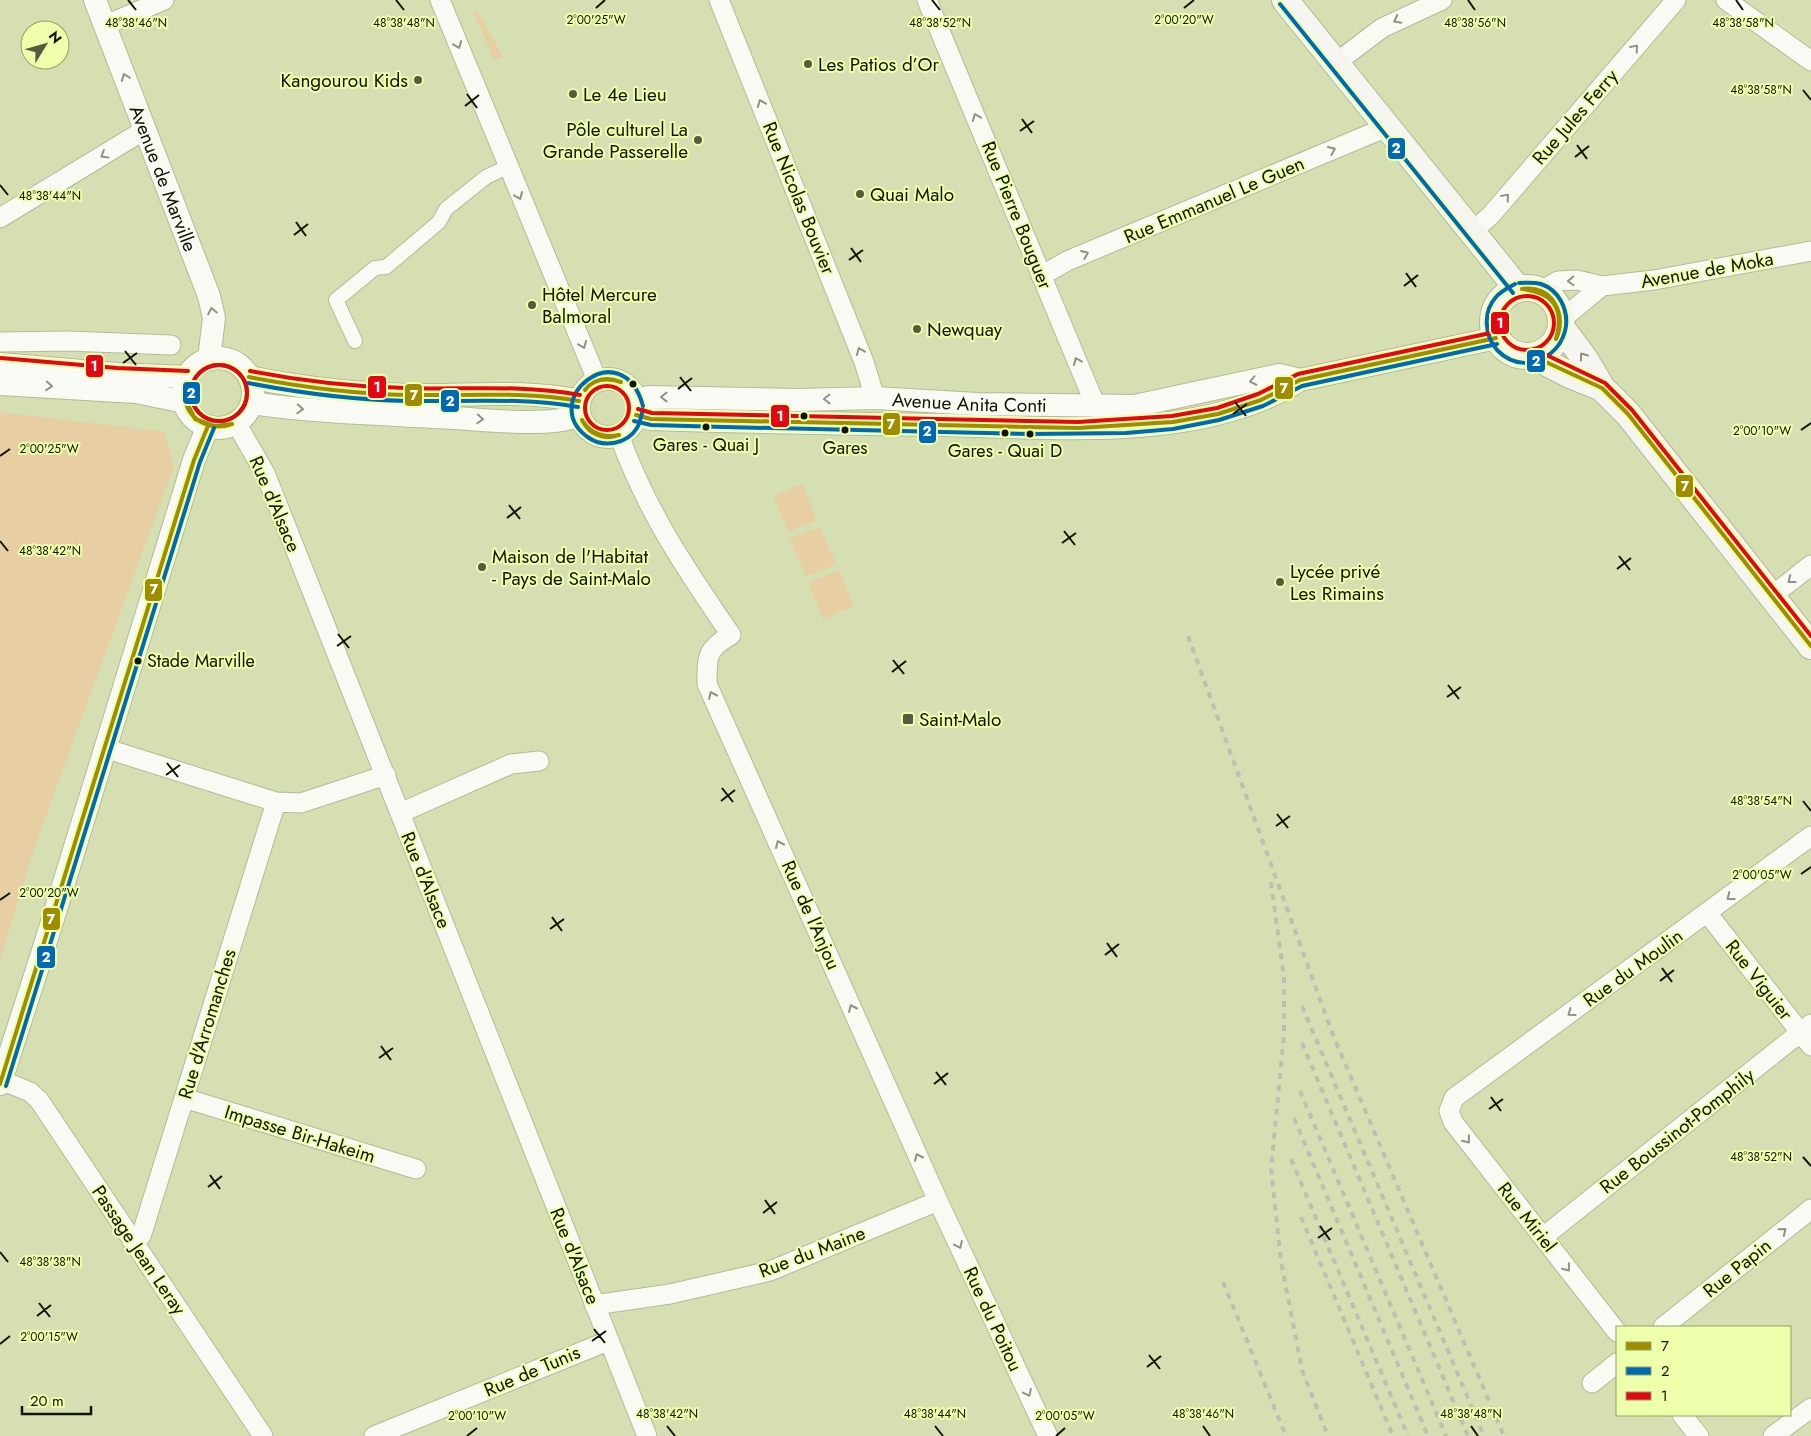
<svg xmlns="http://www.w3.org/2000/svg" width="1811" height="1436" viewBox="0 0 1811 1436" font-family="Jost,sans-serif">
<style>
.green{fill:#e8cea3}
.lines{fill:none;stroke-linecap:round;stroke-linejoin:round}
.pedestrian-casing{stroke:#b3bb97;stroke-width:16}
.minor-casing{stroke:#b3bb97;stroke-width:21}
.tertiary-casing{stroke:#b3bb97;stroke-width:24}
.secondary-casing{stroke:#b3bb97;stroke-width:28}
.pedestrian{stroke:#f9faf3;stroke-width:14}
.minor{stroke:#f9faf3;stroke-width:19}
.tertiary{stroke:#f9faf3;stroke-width:22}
.secondary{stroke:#f6f5ef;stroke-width:26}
.rail{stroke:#bcbfb4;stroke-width:4;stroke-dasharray:6 6;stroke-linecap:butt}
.bus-1-casing{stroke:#edffab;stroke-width:8}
.bus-2-casing{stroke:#edffab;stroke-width:8}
.bus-3-casing{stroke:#edffab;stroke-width:8}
.bus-1{stroke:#9f8d00;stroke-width:4}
.bus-2{stroke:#0069b4;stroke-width:4}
.bus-3{stroke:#e30613;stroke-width:4}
.oneway{stroke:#909286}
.oneway2{stroke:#8e9083}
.ticks{fill:none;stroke:#101400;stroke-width:2}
.poi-dot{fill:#555b3e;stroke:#edffab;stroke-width:2}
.bus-dot{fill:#101400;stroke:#edffab;stroke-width:2}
.labels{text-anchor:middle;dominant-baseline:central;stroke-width:4;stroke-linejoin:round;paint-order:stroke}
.bus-label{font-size:18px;fill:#101400;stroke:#edffab}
.poi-label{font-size:19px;fill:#101400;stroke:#edffab;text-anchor:start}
.street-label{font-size:19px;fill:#101400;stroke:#edffab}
.ticks-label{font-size:12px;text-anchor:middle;fill:#101400;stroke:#edffab;stroke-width:4;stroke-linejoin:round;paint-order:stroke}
.line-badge{stroke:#edffab;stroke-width:2}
.badge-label{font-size:14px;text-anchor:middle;font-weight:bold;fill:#fff}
</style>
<rect width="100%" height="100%" fill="#d5dfb1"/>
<path class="green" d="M477,10l26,47 -9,3 -21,-49z
M0,412l165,20 9,34 -138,377 -36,117z
M802,484l15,36 -29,12 -15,-36z
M820,527l16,37 -30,12 -16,-37z
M839,570l15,36 -31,13 -15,-36z"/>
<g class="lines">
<g class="pedestrian-casing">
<path id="pedestrian" d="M355,341l-19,-41 39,-32 11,-1 53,-45 7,-13 40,-32 21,-10"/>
</g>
<g class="minor-casing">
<path id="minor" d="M440,0l157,380
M719,0l145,362 11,36
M927,0l155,373 14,33 8,9
M1726,0l85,61
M106,25l58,-25
M1337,62l45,-34 60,-28
M0,218l146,-89
M1472,232l19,-17 185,-215
M1041,276l26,-15 308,-129 12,-7
M1541,291l17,-10 19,-1 25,6 52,-6 157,-29
M1561,320l41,-34
M0,342l68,-1 103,4
M236,423l29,50 382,963
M619,435c28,77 66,133 112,200 -25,14 -24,22 -24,49l231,517 110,235
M1772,596l39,-31
M104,748l172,54 25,1 85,-28
M400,813l111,-49 28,-3
M1708,914l103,132
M1,1080l29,12 9,8 224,336
M184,1098l232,71
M1543,1237l268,-213
M132,1241l9,-5 3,-9 132,-425
M594,1305l76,-11 100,-23 168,-70
M1663,1327l148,-118
M1617,1332l-164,-210 -4,-11 5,-13 357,-262
M1592,1383l25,-20
M1682,1415l17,21
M374,1436l234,-95
M1773,1436l38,-28"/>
</g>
<g class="tertiary-casing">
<g id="tertiary">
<path id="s1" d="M95,0l114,296 5,22 -5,41"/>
<circle cx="218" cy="393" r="35"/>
<path d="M0,364l117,10 71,3"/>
<path d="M249,377c58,12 119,18 178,18 51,0 102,-5 152,6"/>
<circle cx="608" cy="408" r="29"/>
<path d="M0,384l136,8 49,10"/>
<path id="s2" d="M636,400l13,-3 149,3 77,-2 102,6 157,2 145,-31 21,5"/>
<path d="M252,403c67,10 134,11 202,15 36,2 92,9 125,-2"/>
<path d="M636,415l15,4c97,3 194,5 291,6 112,2 259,18 358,-45l196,-42"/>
<path d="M0,1084l43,-133 151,-491 14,-34"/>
</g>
</g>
<g class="secondary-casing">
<path id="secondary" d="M1285,0l233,289
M1493 322a34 34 0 1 1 68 0a34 34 0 1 1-68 0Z
M1561,327l24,32 17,29 26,26 183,232
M1533,356l37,19 32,13"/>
</g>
<use href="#pedestrian" class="pedestrian"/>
<use href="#minor" class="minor"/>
<use href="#tertiary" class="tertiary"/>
<use href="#secondary" class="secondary"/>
<path class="rail" d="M1188,636l145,399 171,401
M1271,882l13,96v57l-13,134 10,92 21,109 26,66
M1302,1006l182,430
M1302,1043l166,393
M1300,1091l146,345
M1294,1118l134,318
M1291,1159l117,277
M1301,1217l92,219
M1223,1282l63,154"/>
<g class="bus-1-casing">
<path id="bus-1" d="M1522,289c31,4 43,19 34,50
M1522,289c29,-5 46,25 34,50
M1533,356l69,32 26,26 183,232
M249,377c52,10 105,17 159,18 57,1 114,-4 171,6
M185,388l1,13 9,18 19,7 18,-2
M185,388c-4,28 22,45 47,36
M585,390c10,-12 23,-13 36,-8
M585,390c9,-12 23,-12 36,-8
M636,415l15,4 427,9 95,-6 45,-8 43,-14 39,-20 196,-42
M582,420c8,13 21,18 37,15
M582,420c7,14 22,21 37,15
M0,1084l194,-624 14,-34"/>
</g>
<g class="bus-2-casing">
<path id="bus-2" d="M1280,4l233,289
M1515,284c-7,4 -14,7 -19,13 -13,14 -12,38 1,53 34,35 86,-8 64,-49 -4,-7 -11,-14 -20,-17 -8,-2 -14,-1 -22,-1
M191 393a28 28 0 1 1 56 0a28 28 0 1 1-56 0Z
M248,383c52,10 105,17 159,18 57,1 114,-4 171,6
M643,406c-21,-76 -108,-5 -54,32 15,10 38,6 48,-10 3,-5 4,-12 6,-18
M634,421l17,4 73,2 307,7 95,-1 47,-4 46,-9 44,-14 39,-20 195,-42
M6,1086l194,-624 14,-34"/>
</g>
<g class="bus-3-casing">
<path id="bus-3" d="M1500 323a27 27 0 1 1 54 0a27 27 0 1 1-54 0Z
M1536,350l69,33 27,27 179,226
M1,358l116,10 71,3
M191 393a28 28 0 1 1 56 0a28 28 0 1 1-56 0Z
M250,371c51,10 103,16 155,17 59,2 117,-4 175,7
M585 408a22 22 0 1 1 44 0a22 22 0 1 1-44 0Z
M638,409l14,4 426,9 94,-6 45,-8 41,-14 40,-20 197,-42"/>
</g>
<use href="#bus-1" class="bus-1"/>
<use href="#bus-2" class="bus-2"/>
<use href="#bus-3" class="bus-3"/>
</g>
<defs><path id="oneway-chevron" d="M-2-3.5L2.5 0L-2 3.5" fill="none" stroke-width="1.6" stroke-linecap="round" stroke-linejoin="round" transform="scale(1.25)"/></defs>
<g class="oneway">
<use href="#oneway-chevron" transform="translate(1397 20) rotate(153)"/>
<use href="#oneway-chevron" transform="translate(458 45) rotate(68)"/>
<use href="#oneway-chevron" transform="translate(1635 48) rotate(-49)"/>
<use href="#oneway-chevron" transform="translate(125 77) rotate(-111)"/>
<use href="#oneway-chevron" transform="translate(761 103) rotate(-112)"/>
<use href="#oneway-chevron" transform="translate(976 117) rotate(-112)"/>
<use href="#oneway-chevron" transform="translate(1332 150) rotate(-23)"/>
<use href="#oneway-chevron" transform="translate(104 155) rotate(149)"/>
<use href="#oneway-chevron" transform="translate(519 196) rotate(67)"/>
<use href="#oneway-chevron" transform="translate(1506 197) rotate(-49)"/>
<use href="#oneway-chevron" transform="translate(1085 254) rotate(-23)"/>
<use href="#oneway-chevron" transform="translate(1571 281) rotate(178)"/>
<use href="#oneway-chevron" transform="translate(212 311) rotate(-101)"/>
<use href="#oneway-chevron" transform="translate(583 345) rotate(68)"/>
<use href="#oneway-chevron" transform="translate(860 351) rotate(-112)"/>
<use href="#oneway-chevron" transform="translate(1077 361) rotate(-113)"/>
<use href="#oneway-chevron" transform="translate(1253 381) rotate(168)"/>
<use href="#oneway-chevron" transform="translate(49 386) rotate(4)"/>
<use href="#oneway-chevron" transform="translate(664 397) rotate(-180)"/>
<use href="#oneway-chevron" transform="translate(827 399) rotate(179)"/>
<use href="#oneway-chevron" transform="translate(300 409) rotate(3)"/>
<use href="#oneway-chevron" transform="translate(480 419) rotate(3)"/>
<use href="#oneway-chevron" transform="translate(1791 580) rotate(142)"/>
<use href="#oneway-chevron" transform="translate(712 695) rotate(-114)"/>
<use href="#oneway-chevron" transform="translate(779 844) rotate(-114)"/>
<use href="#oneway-chevron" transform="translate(1730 897) rotate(143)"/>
<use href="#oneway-chevron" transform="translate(852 1008) rotate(-114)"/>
<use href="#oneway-chevron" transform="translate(1571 1013) rotate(144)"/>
<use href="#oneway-chevron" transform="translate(1467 1140) rotate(52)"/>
<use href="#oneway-chevron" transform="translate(918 1157) rotate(-114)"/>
<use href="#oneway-chevron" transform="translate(1783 1231) rotate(-39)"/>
<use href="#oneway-chevron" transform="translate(959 1245) rotate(65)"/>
<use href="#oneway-chevron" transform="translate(1567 1268) rotate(52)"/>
<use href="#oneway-chevron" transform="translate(1028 1393) rotate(65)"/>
</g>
<use class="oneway2" href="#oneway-chevron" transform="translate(1583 356) rotate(-126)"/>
<path class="ticks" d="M128,0l8,10M396,0l8,10M932,0l8,10M1468,0l7,10M1736,0l7,10M596,8l9,-8M1184,8l10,-8M1803,90l8,10M467,94l10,14M465,106l14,-11M1022,119l10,14M1020,131l14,-10M1577,145l10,14M1575,157l14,-11M0,185l8,10M296,222l10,14M294,235l14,-11M851,248l10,14M849,260l14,-10M1406,273l10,14M1404,286l14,-11M125,351l11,14M123,363l14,-10M680,377l11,14M678,389l14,-11M1235,402l11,14M1233,414l14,-10M1801,430l10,-7M0,456l10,-7M509,505l11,14M507,518l14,-11M1064,531l11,14M0,541l8,10M1062,543l14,-10M1619,556l11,14M1617,569l14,-11M338,634l11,14M337,646l14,-10M893,660l11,14M892,672l14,-11M1448,685l11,14M1447,697l14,-10M167,763l11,14M166,775l14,-10M722,788l11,14M721,801l14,-11M1803,801l8,10M1277,814l11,14M1276,826l14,-10M1801,874l10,-7M0,900l10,-7M552,917l10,14M550,929l14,-10M1107,943l10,14M1105,955l14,-11M1662,968l10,14M1660,981l14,-11M381,1046l10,14M379,1058l14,-10M936,1072l10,13M934,1084l14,-11M1491,1097l10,14M1489,1109l14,-10M1803,1157l8,9M210,1175l10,14M208,1187l14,-11M765,1200l10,14M763,1213l14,-11M1320,1226l10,14M1318,1238l14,-10M0,1252l8,10M39,1303l11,14M37,1316l14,-11M594,1329l11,14M592,1341l14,-10M0,1344l10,-8M1149,1355l11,14M1147,1367l14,-11M667,1426l8,10M935,1426l8,10M1203,1426l7,10M1471,1426l7,10M467,1436l10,-8M1056,1436l9,-8"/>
<g class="poi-dot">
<circle cx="808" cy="64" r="5"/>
<circle cx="418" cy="80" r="5"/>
<circle cx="573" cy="94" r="5"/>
<circle cx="698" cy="140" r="5"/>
<circle cx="860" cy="194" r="5"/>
<circle cx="532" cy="305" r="5"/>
<circle cx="917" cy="329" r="5"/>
<circle cx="482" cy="567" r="5"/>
<circle cx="1280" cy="582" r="5"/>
<rect x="902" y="713" width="12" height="12" rx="2.5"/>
</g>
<g class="bus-dot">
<circle cx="633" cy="384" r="4.5"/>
<circle cx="804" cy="416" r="4.5"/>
<circle cx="706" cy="427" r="4.5"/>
<circle cx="845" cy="430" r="4.5"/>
<circle cx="1005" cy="433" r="4.5"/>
<circle cx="1030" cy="434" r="4.5"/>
<circle cx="138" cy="661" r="4.5"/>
</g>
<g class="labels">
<g class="bus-label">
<text x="706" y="445">Gares - Quai J</text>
<text x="845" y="448">Gares</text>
<text x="1005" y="451">Gares - Quai D</text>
<text x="147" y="661" text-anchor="start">Stade Marville</text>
</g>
<g class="poi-label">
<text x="818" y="64">Les Patios d’Or</text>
<text x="408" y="80" text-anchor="end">Kangourou Kids</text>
<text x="583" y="94">Le 4e Lieu</text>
<text x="688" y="129" text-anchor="end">Pôle culturel La<tspan x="688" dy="22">Grande Passerelle</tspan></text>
<text x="870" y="194">Quai Malo</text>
<text x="542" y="294">Hôtel Mercure<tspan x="542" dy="22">Balmoral</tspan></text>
<text x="927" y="329">Newquay</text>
<text x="492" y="556">Maison de l'Habitat<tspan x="492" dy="22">- Pays de Saint-Malo</tspan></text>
<text x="1290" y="571">Lycée privé<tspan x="1290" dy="22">Les Rimains</tspan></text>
<text x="919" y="719">Saint-Malo</text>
</g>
<g class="street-label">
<text transform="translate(1575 117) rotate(-49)">Rue Jules Ferry</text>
<text stroke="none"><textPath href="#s1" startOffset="191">Avenue de Marville</textPath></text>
<text transform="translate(799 198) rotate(68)">Rue Nicolas Bouvier</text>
<text transform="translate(1214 200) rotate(-23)">Rue Emmanuel Le Guen</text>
<text transform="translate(1017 215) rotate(68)">Rue Pierre Bouguer</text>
<text transform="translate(1707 270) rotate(-10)">Avenue de Moka</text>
<text stroke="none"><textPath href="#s2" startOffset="334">Avenue Anita Conti</textPath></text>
<text transform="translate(275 504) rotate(67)">Rue d'Alsace</text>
<text transform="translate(426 880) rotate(68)">Rue d'Alsace</text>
<text transform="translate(811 915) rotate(66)">Rue de l'Anjou</text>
<text transform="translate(1633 968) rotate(-36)">Rue du Moulin</text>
<text transform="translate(1759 980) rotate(52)">Rue Viguier</text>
<text transform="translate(207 1024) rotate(-73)">Rue d'Arromanches</text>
<text transform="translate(1677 1131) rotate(-38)">Rue Boussinot-Pomphily</text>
<text transform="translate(300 1134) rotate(17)">Impasse Bir-Hakeim</text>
<text transform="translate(1527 1217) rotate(52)">Rue Miriel</text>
<text transform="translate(139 1250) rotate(56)">Passage Jean Leray</text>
<text transform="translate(812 1252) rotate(-21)">Rue du Maine</text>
<text transform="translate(575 1256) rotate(68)">Rue d'Alsace</text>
<text transform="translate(1737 1268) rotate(-39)">Rue Papin</text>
<text transform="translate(993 1319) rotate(65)">Rue du Poitou</text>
<text transform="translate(532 1371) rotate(-23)">Rue de Tunis</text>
</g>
</g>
<g class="ticks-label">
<text x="596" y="24">2°00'25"W</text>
<text x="1184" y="24">2°00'20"W</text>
<text x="136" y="27">48°38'46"N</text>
<text x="404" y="27">48°38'48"N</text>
<text x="940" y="27">48°38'52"N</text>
<text x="1475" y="27">48°38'56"N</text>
<text x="1743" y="27">48°38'58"N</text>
<text x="1761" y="94">48°38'58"N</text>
<text x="50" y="200">48°38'44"N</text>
<text x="1762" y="435">2°00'10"W</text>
<text x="49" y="453">2°00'25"W</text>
<text x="50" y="555">48°38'42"N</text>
<text x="1761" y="805">48°38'54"N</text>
<text x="1762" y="879">2°00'05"W</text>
<text x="49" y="897">2°00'20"W</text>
<text x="1761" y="1161">48°38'52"N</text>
<text x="50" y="1266">48°38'38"N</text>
<text x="49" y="1341">2°00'15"W</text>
<text x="667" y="1418">48°38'42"N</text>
<text x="935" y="1418">48°38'44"N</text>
<text x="1203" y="1418">48°38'46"N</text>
<text x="1471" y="1418">48°38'48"N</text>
<text x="477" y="1420">2°00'10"W</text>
<text x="1065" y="1420">2°00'05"W</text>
</g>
<g class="line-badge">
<rect x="1387" y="137" width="19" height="23" rx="5" fill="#0069b4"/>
<rect x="1490" y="311" width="20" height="24" rx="5" fill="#e30613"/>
<rect x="1526" y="349" width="20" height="24" rx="5" fill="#0069b4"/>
<rect x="85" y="354" width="19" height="24" rx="5" fill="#e30613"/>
<rect x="367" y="375" width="20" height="24" rx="5" fill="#e30613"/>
<rect x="1274" y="376" width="20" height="24" rx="5" fill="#9f8d00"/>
<rect x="182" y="381" width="19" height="24" rx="5" fill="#0069b4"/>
<rect x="404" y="383" width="19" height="24" rx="5" fill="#9f8d00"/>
<rect x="440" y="389" width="20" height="24" rx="5" fill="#0069b4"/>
<rect x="770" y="404" width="20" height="24" rx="5" fill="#e30613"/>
<rect x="882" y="412" width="19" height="24" rx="5" fill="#9f8d00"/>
<rect x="918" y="420" width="19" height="24" rx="5" fill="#0069b4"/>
<rect x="1675" y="474" width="19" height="24" rx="5" fill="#9f8d00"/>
<rect x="144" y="578" width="19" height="24" rx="5" fill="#9f8d00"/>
<rect x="42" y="907" width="19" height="24" rx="5" fill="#9f8d00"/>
<rect x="36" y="945" width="20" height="24" rx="5" fill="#0069b4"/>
</g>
<g class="badge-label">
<text x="1396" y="153">2</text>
<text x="1500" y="328">1</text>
<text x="1536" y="366">2</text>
<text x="94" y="371">1</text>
<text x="377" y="392">1</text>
<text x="1284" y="393">7</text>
<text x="191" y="398">2</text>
<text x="414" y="400">7</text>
<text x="450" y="406">2</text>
<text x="780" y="421">1</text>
<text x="891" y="429">7</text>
<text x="927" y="436">2</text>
<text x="1685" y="491">7</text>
<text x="154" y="594">7</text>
<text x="51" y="924">7</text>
<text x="46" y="962">2</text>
</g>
<rect x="1616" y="1326" width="175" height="90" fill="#edffab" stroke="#95a167"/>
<rect x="1626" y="1342" width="25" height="8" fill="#9f8d00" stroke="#95a167"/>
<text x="1661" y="1351" font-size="15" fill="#101400">7</text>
<rect x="1626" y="1367" width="25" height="8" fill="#0069b4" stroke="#95a167"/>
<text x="1661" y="1376" font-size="15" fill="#101400">2</text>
<rect x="1626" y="1392" width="25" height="8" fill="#e30613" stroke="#95a167"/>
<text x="1661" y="1401" font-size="15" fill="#101400">1</text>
<g transform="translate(45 45) rotate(53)"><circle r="24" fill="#edffab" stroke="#95a167"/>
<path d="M0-4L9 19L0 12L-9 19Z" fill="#555b3e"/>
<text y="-8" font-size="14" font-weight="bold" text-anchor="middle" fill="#101400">N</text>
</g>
<path d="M22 1406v8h69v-8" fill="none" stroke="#101400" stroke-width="2.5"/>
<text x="30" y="1406" font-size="15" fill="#101400" stroke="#edffab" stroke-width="4" paint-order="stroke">20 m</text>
</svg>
